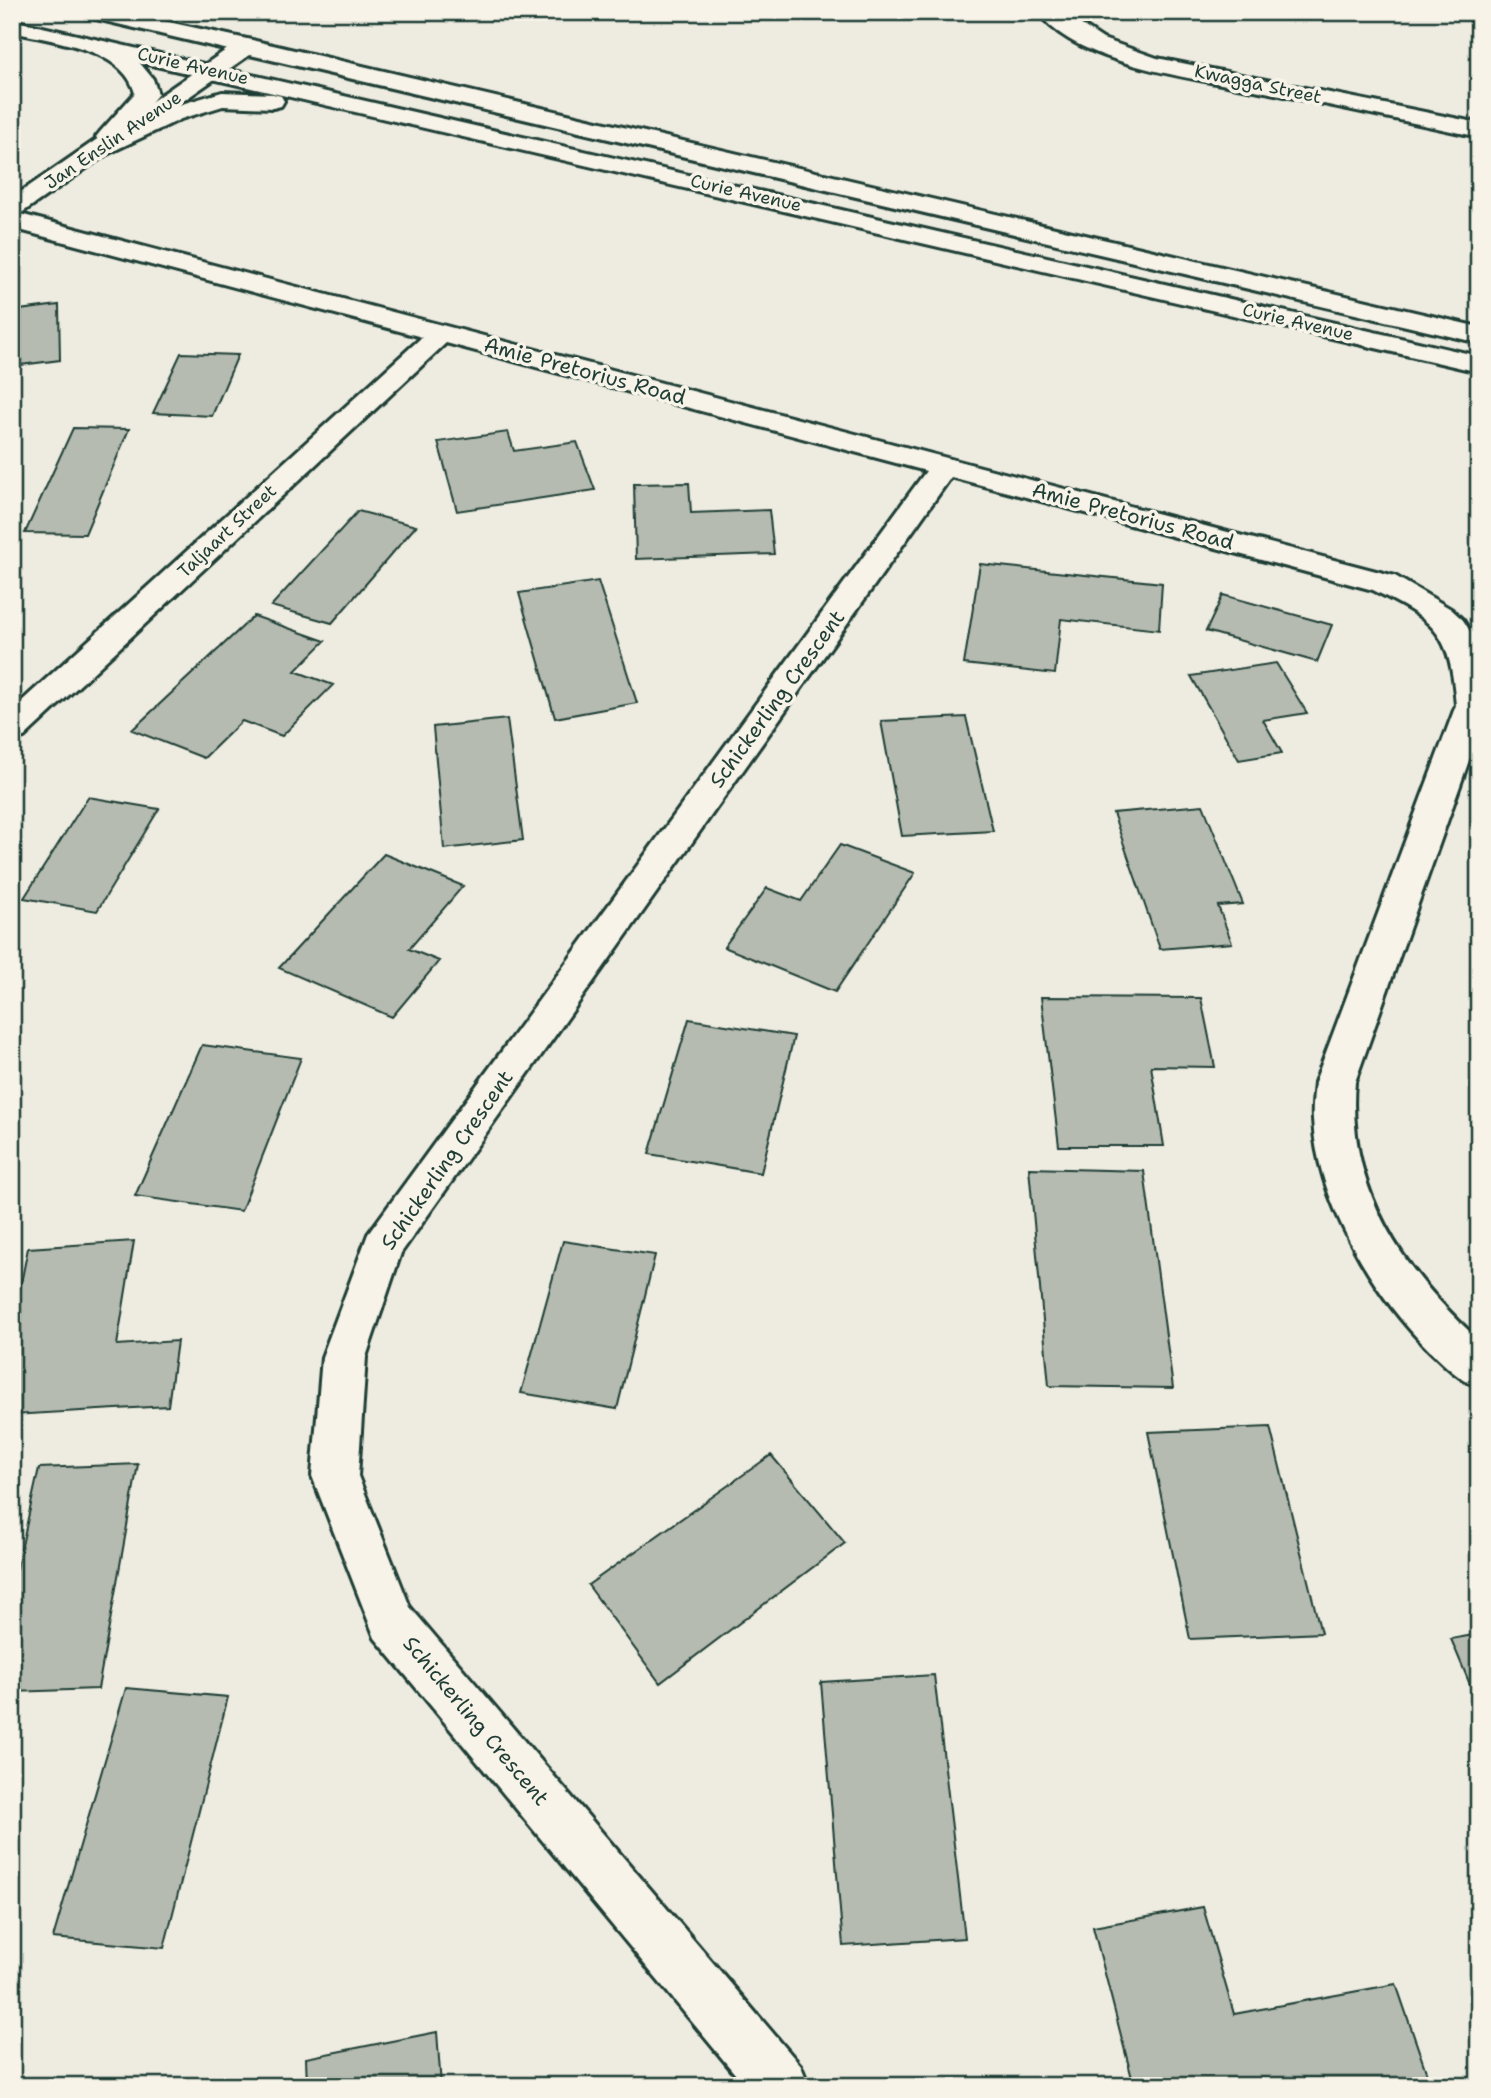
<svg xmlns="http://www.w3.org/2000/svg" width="1491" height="2098" viewBox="0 0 1491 2098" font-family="'Shantell Sans',sans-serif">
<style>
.building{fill:#b5bbb0;stroke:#1f3d34;stroke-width:2}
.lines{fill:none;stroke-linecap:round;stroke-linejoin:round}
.street-casing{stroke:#1f3d34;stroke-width:6}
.primary-casing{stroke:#1f3d34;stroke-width:6}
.street{fill:#f7f3e8;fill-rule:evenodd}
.primary{fill:#f7f3e8;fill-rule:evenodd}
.labels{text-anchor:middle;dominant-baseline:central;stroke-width:7;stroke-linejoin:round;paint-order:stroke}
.far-street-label{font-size:18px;fill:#1f3d34;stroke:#f7f3e8}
.street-label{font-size:21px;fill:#1f3d34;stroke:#f7f3e8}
</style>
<rect width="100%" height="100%" fill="#eeece1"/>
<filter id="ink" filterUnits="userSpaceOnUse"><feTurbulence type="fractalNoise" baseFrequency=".0143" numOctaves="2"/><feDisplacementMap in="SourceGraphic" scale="14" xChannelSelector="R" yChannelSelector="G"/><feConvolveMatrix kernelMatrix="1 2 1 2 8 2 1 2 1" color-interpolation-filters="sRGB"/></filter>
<g filter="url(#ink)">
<path class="building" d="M59,305l1,55 -48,6v-55z
M181,353l57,2 -26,61 -59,-3z
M73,428l56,1 -44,105 -60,-1z
M508,432l6,19 63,-9 18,48 -138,21 -19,-69z
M689,483l2,30 78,-3 5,44 -138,5 -2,-75z
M358,511l58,15 -84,97 -61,-17z
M980,564l182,19 -3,47 -98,-11 -6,55 -91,-10z
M598,581l39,122 -82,15 -36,-125z
M1223,595l109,30 -15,37 -111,-31z
M254,616l71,25 -30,30 38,14 -51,51 -40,-15 -38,37 -72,-28z
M1276,663l31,50 -44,7 19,33 -43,7 -48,-84z
M966,717l27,114 -91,5 -21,-115z
M507,719l16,121 -79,9 -11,-122z
M88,797l71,12 -62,102 -73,-13z
M1203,805l40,99 -25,2 14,37 -72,6 -47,-136z
M840,845l75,28 -80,119 -111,-45 43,-59 34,13z
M384,854l79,32 -54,63 30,12 -47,56 -113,-49z
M1041,997l160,1 14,69 -64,-1 13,80h-105z
M689,1019l105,17 -33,137 -112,-19z
M202,1045l99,13 -60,153 -106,-15z
M1029,1168l115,3 29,217 -124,-2z
M134,1241l-17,104 60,-4 -9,65 -156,9v-86l16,-81z
M563,1241l92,14 -38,154 -96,-16z
M1270,1427l51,206 -131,6 -42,-207z
M771,1455l74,88 -185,140 -72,-98z
M138,1464l-40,225 -86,3v-101l27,-123z
M1479,1634v72l-28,-67z
M934,1675l31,263 -122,8 -22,-264z
M126,1688l102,9 -64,251 -111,-10z
M1203,1907l31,107 162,-30 35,102h-297l-41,-159z
M437,2032l4,54h-134l-1,-28z"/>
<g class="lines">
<g class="street-casing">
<path id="street" d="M1038,12h24l41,27 54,19 322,65v14c-70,-15 -139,-30 -209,-44 -62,-13 -194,-26 -232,-81z
M247,39l8,2 3,5 -3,5 -235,163 1375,362 56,33 12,11 13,21 3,8v83l-124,350c-9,106 48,190 124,258v47c-21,-7 -35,-23 -51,-38 -56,-56 -111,-149 -115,-230 -1,-12 1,-25 2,-37l141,-377c-6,-73 -19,-83 -83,-115l-422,-113 -550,776 -35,104 -8,119 52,131 391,459 8,20h-64l-370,-448 -63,-162 10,-119 46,-123 558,-763 -480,-128 -422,394 -12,3v-30l410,-373 -410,-109v-30l227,-157z"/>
</g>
<g class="primary-casing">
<path id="primary" d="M82,12h40l125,27 1232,288v16l-1387,-325 -8,-1z
M12,20l1467,336v16l-1340,-310 14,17 5,15 -27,32 34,-17 57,-17 51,2 8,2 3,5 -3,5 -8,2 -50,-2 -42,13 -89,42 -8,-2 -4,-5 4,-5 15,-8 -3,-4 4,-5 35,-39c-11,-45 -84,-52 -123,-61z"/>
</g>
<use href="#street" class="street"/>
<use href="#primary" class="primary"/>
</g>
</g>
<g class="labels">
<g class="far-street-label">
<text transform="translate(193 66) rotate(13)">Curie Avenue</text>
<text transform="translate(1258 84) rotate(12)">Kwagga Street</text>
<text transform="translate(113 140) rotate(-34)">Jan Enslin Avenue</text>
<text transform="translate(746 193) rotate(13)">Curie Avenue</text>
<text transform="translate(1298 322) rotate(13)">Curie Avenue</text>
<text transform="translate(227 531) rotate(-43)">Taljaart Street</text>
</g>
<g class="street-label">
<text transform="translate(585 371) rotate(15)">Amie Pretorius Road</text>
<text transform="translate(1133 516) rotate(15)">Amie Pretorius Road</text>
<text transform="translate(777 699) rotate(-54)">Schickerling Crescent</text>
<text transform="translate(447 1160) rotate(-55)">Schickerling Crescent</text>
<text transform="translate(476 1721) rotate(50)">Schickerling Crescent</text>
</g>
</g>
<rect width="1491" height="2098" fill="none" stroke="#f7f3e8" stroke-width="42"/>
<rect x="21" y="21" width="1449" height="2056" fill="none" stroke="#1f3d34" stroke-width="2.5" filter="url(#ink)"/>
</svg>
